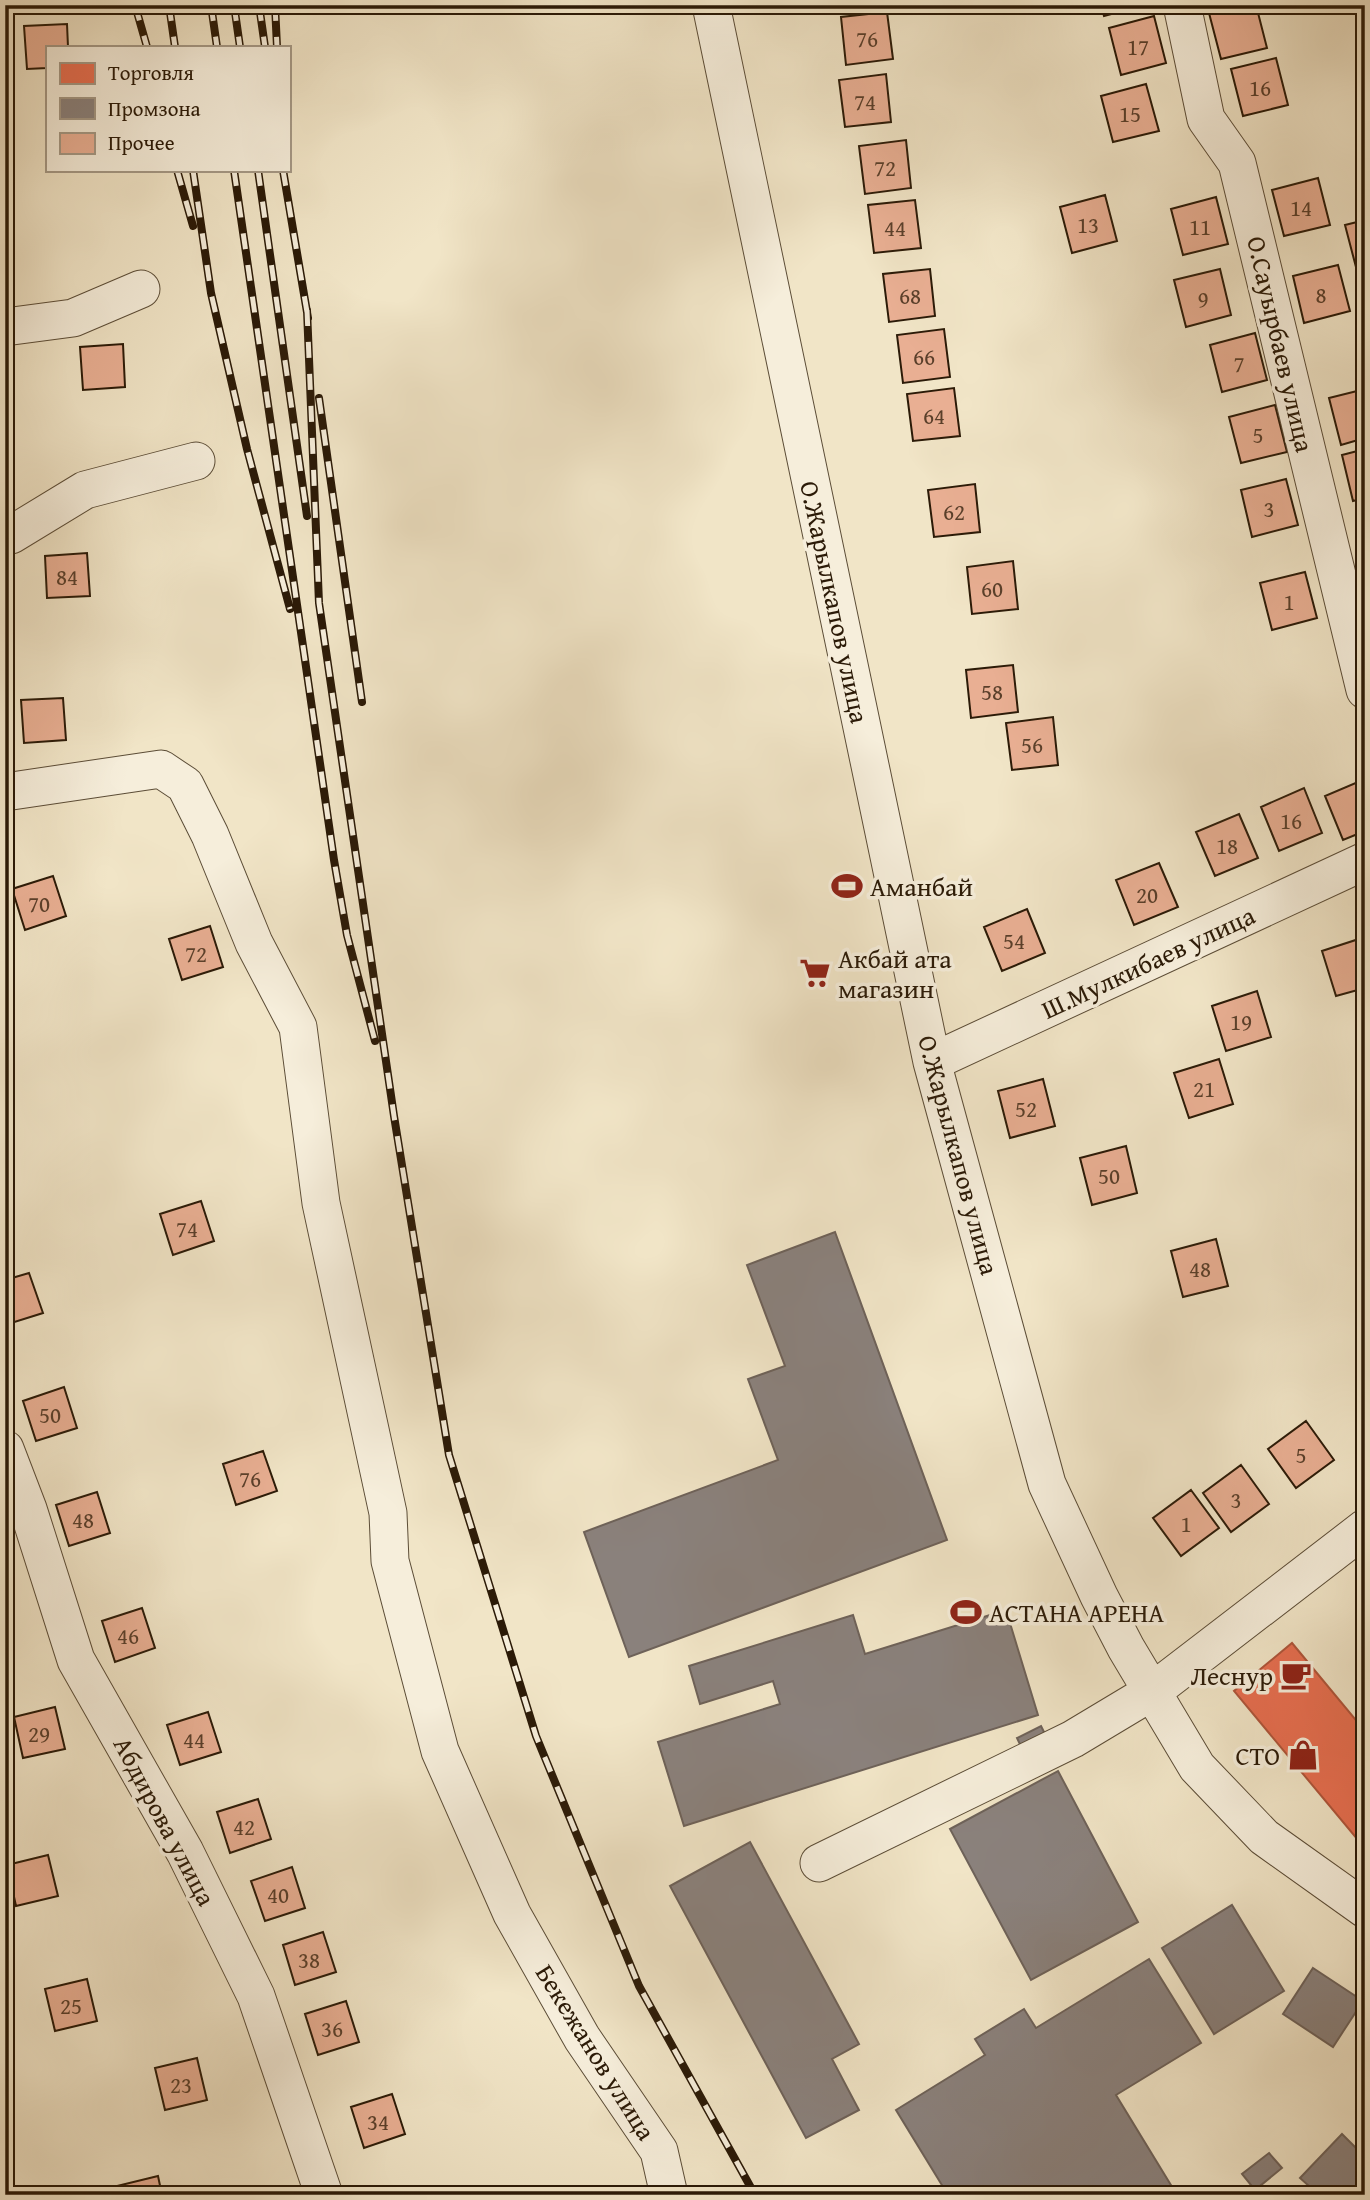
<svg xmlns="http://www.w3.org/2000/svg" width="1370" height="2200" viewBox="0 0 1370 2200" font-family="'Gentium Book Plus',serif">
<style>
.shops{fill:#e76f51;stroke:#af563b;stroke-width:2}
.industry{fill:#8a817c;stroke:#6e6259;stroke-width:2}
.building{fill:#e9af93;stroke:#2b1a07;stroke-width:2}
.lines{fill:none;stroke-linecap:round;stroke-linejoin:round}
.minor-casing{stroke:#5c4d37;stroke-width:39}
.minor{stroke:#f6eedb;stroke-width:37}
.rail-casing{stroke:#2b1a07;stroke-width:8}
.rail{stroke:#f6eedb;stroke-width:5;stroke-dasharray:16;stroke-linecap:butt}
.labels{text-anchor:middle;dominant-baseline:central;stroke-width:7;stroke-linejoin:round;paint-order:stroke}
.number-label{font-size:23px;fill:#5a3f2a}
.street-label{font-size:26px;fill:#2b1a07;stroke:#f6eedb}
.poi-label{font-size:26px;fill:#2b1a07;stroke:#f6eedb;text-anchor:start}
</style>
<rect width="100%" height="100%" fill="#f1e5c7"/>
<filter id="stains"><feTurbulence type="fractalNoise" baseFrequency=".00286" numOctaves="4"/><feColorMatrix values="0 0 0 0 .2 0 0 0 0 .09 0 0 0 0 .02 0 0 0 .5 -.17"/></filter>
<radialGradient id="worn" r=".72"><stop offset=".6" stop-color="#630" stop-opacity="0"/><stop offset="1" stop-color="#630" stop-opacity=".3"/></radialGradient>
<path class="shops" d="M1292,1643l73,88 -2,115 -129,-155z"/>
<path class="industry" d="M835,1232l112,308 -318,117 -45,-125 194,-72 -30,-81 37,-13 -38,-101z
M1006,1610l32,105 -354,111 -26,-84 122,-38 -7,-23 -73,23 -11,-38 164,-51 12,39z
M1041,1726l10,20 -24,13 -10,-21z
M1058,1771l80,151 -107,58 -81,-151z
M750,1842l109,202 -27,15 27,51 -53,28 -136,-252z
M1232,1905l52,86 -70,43 -52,-86z
M1149,1959l52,84 -85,52 61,100h-229l-52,-85 89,-55 -10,-16 49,-30 12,19z
M1313,1968l50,33 -30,46 -50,-33z
M1342,2134l23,23v38h-46l-19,-17z
M1269,2153l13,15 -27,22 -13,-16z"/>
<path class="building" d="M1101,5h44l-41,11z
M1239,5h17l11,43 -46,11 -12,-46z
M887,12l6,47 -47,6 -5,-48z
M1154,16l12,47 -45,12 -12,-47z
M67,24l1,23h-21v21l-20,1 -3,-43z
M1276,58l12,47 -45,11 -12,-47z
M886,74l5,48 -46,5 -6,-47z
M1146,84l13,47 -46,11 -12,-46z
M906,140l5,48 -46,6 -6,-48z
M1318,178l12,47 -46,11 -12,-46z
M1105,195l12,46 -45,12 -12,-46z
M1216,197l12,47 -45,11 -12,-46z
M915,200l6,48 -47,5 -6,-48z
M5,216h7l2,42 -9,1z
M1365,220v50l-8,1 -12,-46z
M1338,265l12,46 -46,12 -11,-47z
M930,269l5,47 -46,6 -6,-48z
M1220,269l11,46 -45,12 -12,-47z
M944,329l6,48 -47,6 -6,-48z
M1255,333l12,47 -45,12 -12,-47z
M123,344l2,43 -42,3 -3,-43z
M954,388l6,48 -47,5 -6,-47z
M1365,389v49l-24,7 -12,-47z
M8,390l2,43h-5v-42z
M1275,405l12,47 -46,11 -12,-46z
M1365,449v49l-12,3 -11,-46z
M1286,479l12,46 -46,12 -11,-47z
M975,484l5,48 -46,5 -6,-47z
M87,553l3,43 -43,2 -2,-42z
M1013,561l5,48 -46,5 -5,-47z
M1305,572l12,46 -45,12 -12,-47z
M1013,665l5,47 -47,6 -5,-48z
M63,698l3,42 -42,3 -3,-43z
M1053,717l5,48 -46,5 -6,-47z
M1365,779v52l-22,9 -18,-44z
M1304,788l18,45 -43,18 -18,-44z
M1239,814l19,44 -43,18 -19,-44z
M1159,863l19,44 -44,18 -18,-45z
M53,876l13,40 -41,14 -13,-41z
M1027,909l18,44 -43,18 -18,-44z
M210,926l13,41 -41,13 -13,-41z
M1365,937v51l-29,8 -14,-45z
M1257,991l14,46 -45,14 -14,-45z
M1219,1059l14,45 -44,14 -15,-45z
M1043,1079l12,47 -45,12 -12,-47z
M1126,1146l11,47 -45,12 -12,-47z
M201,1201l13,40 -41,14 -13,-41z
M1216,1239l12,47 -45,11 -12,-46z
M29,1273l14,40 -38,12v-45z
M64,1387l13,41 -41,13 -13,-40z
M1306,1421l28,39 -38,28 -28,-39z
M263,1451l14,40 -41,14 -13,-41z
M1241,1465l28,39 -38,28 -28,-39z
M1191,1490l28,38 -38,28 -28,-38z
M97,1492l13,41 -41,13 -13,-41z
M142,1608l13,40 -40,14 -13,-41z
M55,1707l10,42 -42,9 -9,-41z
M208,1712l13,40 -41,13 -13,-40z
M258,1799l13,40 -41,14 -13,-41z
M48,1855l10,41 -42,10 -9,-41z
M292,1867l13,41 -40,13 -14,-40z
M323,1932l13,40 -41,13 -12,-40z
M87,1979l10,42 -42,10 -10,-42z
M346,2001l13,41 -41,13 -13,-41z
M197,2058l10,42 -42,10 -10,-42z
M392,2094l13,40 -41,14 -13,-41z
M158,2176l4,19h-44l-1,-9z"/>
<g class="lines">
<g class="minor-casing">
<path id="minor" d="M711,5l221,1057 115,422 52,112 27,52 71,119 67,70 101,72
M1182,5l24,114 31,44 128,527
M5,327l68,-9 68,-29
M5,536l6,-1 74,-45 111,-29
M5,792l156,-23 24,16 25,50 44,108 44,84 23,176 67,310 2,48 50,190 72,163 70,124 77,113 10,44
M932,1062l433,-201
M5,1449l23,60 48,151 109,192 71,144 68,199
M819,1863l254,-124 80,-48 212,-163"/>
</g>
<use href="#minor" class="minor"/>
<g class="rail-casing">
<path id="rail" d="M135,5l12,42
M169,5l6,42
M211,5l6,42
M234,5l6,42
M259,5l6,42
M275,5l2,42
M177,170l16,56
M193,170l18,123 36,156 43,160
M234,170l100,690 13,75 28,106
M258,170l49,346
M283,170l25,148
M307,310l12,293 75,513 55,339 87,281 103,250 116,209
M319,398l43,304"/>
</g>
<use href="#rail" class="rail"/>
</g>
<defs>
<g id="stadium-bare" transform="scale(2.415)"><path d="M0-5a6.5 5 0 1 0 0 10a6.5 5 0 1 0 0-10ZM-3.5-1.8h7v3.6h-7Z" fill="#8f2418" stroke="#f6eedb" stroke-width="2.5" paint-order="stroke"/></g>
<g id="supermarket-bare" transform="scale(2.415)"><path d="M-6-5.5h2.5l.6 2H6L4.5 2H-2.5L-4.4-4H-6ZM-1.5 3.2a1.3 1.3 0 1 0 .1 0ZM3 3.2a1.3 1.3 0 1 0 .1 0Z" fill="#8f2418" stroke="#f6eedb" stroke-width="2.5" paint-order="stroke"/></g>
<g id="cafe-bare" transform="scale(2.415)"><path d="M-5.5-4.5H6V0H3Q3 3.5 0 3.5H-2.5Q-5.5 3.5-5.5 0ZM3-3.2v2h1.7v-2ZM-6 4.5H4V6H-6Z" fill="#8f2418" stroke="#f6eedb" stroke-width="2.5" paint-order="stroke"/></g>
<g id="shop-bare" transform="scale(2.415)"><path d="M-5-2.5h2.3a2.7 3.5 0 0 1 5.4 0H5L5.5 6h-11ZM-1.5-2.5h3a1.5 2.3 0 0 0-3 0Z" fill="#8f2418" stroke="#f6eedb" stroke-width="2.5" paint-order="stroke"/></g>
</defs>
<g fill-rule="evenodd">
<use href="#stadium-bare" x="847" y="886"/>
<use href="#supermarket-bare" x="815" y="973"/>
<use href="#stadium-bare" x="966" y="1612"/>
<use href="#cafe-bare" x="1296" y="1675"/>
<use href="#shop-bare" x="1303" y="1755"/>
</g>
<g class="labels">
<g class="number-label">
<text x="867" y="38">76</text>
<text x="1138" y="46">17</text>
<text x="1260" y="87">16</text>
<text x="865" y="101">74</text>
<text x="1130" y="113">15</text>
<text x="885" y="167">72</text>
<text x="1301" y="207">14</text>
<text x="1088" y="224">13</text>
<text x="1200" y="226">11</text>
<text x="895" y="227">44</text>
<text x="1321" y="294">8</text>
<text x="910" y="295">68</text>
<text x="1203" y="298">9</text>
<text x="924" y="356">66</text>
<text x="1239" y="363">7</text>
<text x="934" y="415">64</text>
<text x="1258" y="434">5</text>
<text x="1269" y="508">3</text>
<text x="954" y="511">62</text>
<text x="67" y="576">84</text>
<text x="992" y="588">60</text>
<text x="1289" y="601">1</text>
<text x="992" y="691">58</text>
<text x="1032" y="744">56</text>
<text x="1291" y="820">16</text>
<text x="1227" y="845">18</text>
<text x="1147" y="894">20</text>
<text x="39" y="903">70</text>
<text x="1014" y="940">54</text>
<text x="196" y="953">72</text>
<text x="1241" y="1021">19</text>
<text x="1204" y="1088">21</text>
<text x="1026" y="1108">52</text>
<text x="1109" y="1175">50</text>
<text x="187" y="1228">74</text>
<text x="1200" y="1268">48</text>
<text x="50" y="1414">50</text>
<text x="1301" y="1454">5</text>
<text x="250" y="1478">76</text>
<text x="1236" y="1499">3</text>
<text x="83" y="1519">48</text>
<text x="1186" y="1523">1</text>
<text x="128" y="1635">46</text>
<text x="39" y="1733">29</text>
<text x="194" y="1739">44</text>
<text x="244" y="1826">42</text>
<text x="278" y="1894">40</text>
<text x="309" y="1959">38</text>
<text x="71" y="2005">25</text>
<text x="332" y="2028">36</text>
<text x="181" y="2084">23</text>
<text x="378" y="2121">34</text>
</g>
<g class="street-label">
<text transform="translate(1281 344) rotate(77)">О.Сауырбаев улица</text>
<text transform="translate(835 602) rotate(78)">О.Жарылкапов улица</text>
<text transform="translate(1148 962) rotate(-25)">Ш.Мулкибаев улица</text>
<text transform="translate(959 1155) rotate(75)">О.Жарылкапов улица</text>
<text transform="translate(165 1821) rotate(62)">Абдирова улица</text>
<text transform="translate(596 2052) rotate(58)">Бекежанов улица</text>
</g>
<g class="poi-label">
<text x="870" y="886">Аманбай</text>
<text x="838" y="958">Акбай ата<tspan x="838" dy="30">магазин</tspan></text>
<text x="989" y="1612">АСТАНА АРЕНА</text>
<text x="1273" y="1675" text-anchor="end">Леснур</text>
<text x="1280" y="1755" text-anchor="end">СТО</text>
</g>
</g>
<rect width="1370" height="2200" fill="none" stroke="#f1e5c7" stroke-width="28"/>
<rect x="7" y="7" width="1356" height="2186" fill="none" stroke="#2b1a07" stroke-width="3.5"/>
<rect x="14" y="14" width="1342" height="2172" fill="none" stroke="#2b1a07" stroke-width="2"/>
<rect x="46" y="46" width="245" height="126" fill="#f6eedb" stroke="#a59986" stroke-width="2"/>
<rect x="60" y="63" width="35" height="21" fill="#e76f51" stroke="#a59986" stroke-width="2"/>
<text x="108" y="80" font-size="21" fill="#2b1a07">Торговля</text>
<rect x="60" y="98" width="35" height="21" fill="#8a817c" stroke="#a59986" stroke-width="2"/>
<text x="108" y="116" font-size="21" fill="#2b1a07">Промзона</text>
<rect x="60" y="133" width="35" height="21" fill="#e9af93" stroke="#a59986" stroke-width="2"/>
<text x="108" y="150" font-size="21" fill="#2b1a07">Прочее</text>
<rect width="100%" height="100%" filter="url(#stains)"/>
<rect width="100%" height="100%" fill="url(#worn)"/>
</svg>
